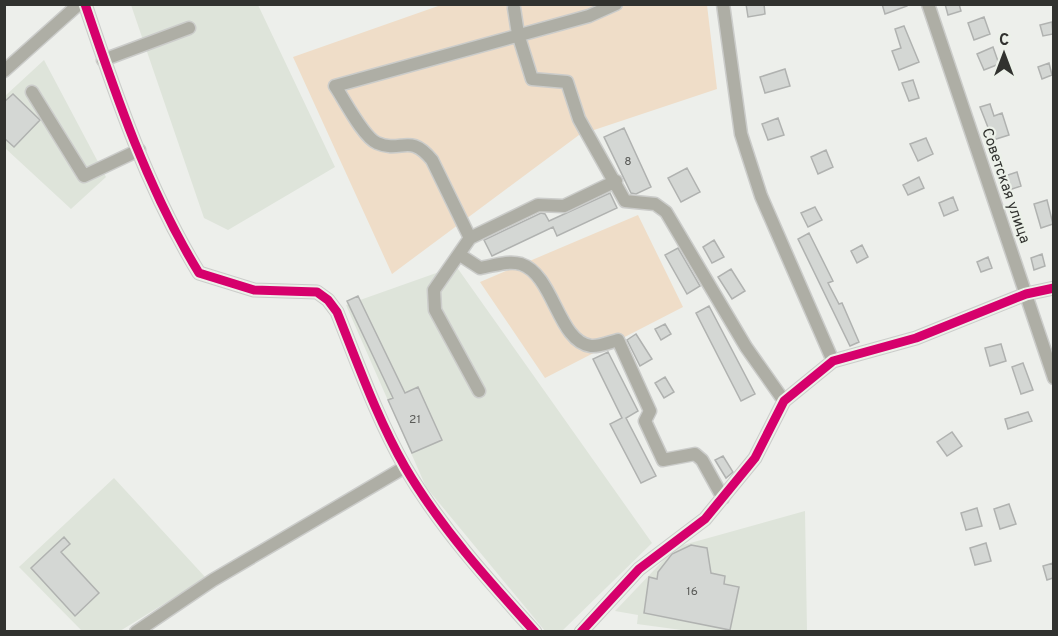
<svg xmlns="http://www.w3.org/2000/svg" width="1058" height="636" viewBox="0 0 1058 636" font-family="Overpass,sans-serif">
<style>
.built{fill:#dee4da}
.green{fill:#efddc8}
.building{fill:#d4d7d4;stroke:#b0b2b0;stroke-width:1.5}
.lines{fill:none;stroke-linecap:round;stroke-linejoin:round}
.minor-casing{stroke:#cbccca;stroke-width:15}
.minor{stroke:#aeaea5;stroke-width:12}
.cycleway-casing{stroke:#ecf1e9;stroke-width:13}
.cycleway{stroke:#d6006c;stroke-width:9}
.labels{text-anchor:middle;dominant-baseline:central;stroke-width:4.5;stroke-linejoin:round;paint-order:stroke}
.number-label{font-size:12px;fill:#5a5b58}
.street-label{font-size:15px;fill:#31322f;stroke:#ecf1e9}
</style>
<rect width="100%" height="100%" fill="#edefeb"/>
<path class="built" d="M131,5h127l77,162 -107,63 -24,-12z
M44,60l62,117 -35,32 -66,-61v-52z
M456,266l196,277 -90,88h-17l-119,-144 -80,-182z
M114,478l92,100 -86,53h-38l-63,-64z
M805,511l2,120h-118l-52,-7 1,-9 -23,-4 61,-64z"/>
<path class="green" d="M441,5h266l10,84 -138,46 -187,139 -99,-217z
M638,215l45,92 -138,71 -65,-96z"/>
<path class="building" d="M746,4h18l1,10 -17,3z
M882,4h25v2l-22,8z
M945,4h14l2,7 -13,4z
M984,17l6,17 -16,6 -6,-17z
M1052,22l1,12 -10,2 -3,-11z
M904,26l15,36 -20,8 -7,-19 9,-3 -6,-19z
M993,47l6,17 -15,6 -7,-16z
M1049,63l3,12 -10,4 -4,-12z
M785,69l5,17 -25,7 -5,-16z
M913,80l6,18 -10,3 -7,-18z
M13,94l27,26 -26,27 -10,-9v-36z
M990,104l4,12 8,-3 7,22 -16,5 -13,-33z
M778,118l6,17 -16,5 -6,-16z
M624,128l27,59 -15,7 -5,-1 -27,-56z
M926,138l7,16 -15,7 -8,-17z
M826,150l7,17 -15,7 -7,-17z
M687,168l13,24 -19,10 -13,-24z
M1017,172l4,14 -12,4 -4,-14z
M919,177l5,11 -16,7 -5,-10z
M610,193l7,15 -60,28 -4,-9 -61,29 -8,-16 57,-27 4,1 4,7z
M953,197l5,13 -14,6 -5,-13z
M1047,200l6,24 -12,4 -7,-24z
M815,207l7,13 -14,7 -7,-14z
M809,233l24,48 -5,2 11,21 3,-1 17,39 -9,4 -52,-107z
M714,240l10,17 -12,6 -9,-16z
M862,245l6,12 -11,6 -6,-12z
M678,248l22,38 -13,8 -22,-39z
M1042,254l3,12 -11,4 -3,-12z
M988,257l4,11 -11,4 -4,-10z
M731,269l14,22 -13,8 -14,-22z
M358,296l47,97 13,-6 24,53 -30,13 -24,-53 5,-2 -46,-97z
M709,306l46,88 -14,7 -45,-88z
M665,324l6,10 -10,6 -6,-11z
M636,334l16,25 -12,7 -13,-26z
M1001,344l5,17 -16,5 -5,-18z
M608,352l30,59 -12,7 30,58 -15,7 -31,-59 12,-6 -29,-59z
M1023,363l10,27 -12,4 -9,-27z
M665,377l9,15 -10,6 -9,-15z
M1028,412l4,9 -24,8 -3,-10z
M952,432l10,14 -15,10 -10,-14z
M723,456l10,16 -7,6 -11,-18z
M1009,504l7,20 -16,5 -6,-20z
M977,508l5,18 -16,4 -5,-17z
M64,537l6,7 -9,8 38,41 -24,23 -44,-48z
M986,543l5,18 -16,4 -5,-17z
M691,545l16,3 4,25 14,3 -1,8 15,3 -9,43 -86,-17 5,-36 8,2 1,-7 14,-18z
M1053,563v15l-6,2 -4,-14z"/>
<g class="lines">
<g class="minor-casing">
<path id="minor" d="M85,4c31,92 63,186 114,269l55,17 63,2 11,8 9,12c21,52 40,106 68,155 35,60 83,113 130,165
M723,4l18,130 20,62 72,165
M928,4l126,374
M514,8l4,26 14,45 35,3 12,37 46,82 30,3 11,8 80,135 38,54
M103,60l86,-32
M4,71l75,-67
M32,92l52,84 55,-26
M470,238l68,-33 26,1 52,-25
M460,255l20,13c13,-2 28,-8 41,-4 33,11 37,78 70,82 8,1 19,-4 27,-6l32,71 -5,10 18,39 32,-6 7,6 21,38
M479,391l-44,-81 -1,-20 36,-52 -38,-78c-23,-28 -30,-6 -55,-17 -14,-6 -33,-44 -42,-57l254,-70 27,-12
M136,632l77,-52 192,-113
M581,632l58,-63 66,-50 50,-61 29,-57 49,-40 83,-23 110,-44 28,-6"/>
</g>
<use href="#minor" class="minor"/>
<g class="cycleway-casing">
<path id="cycleway" d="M85,4c31,92 63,186 114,269l55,17 63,2 11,8 9,12c21,52 40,106 68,155 35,60 83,113 130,165
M581,632l58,-63 66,-50 50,-61 29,-57 49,-40 83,-23 110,-44 28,-6"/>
</g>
<use href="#cycleway" class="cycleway"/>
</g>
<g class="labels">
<g class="number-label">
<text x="628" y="162">8</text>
<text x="415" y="420">21</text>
<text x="692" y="592">16</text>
</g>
<g class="street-label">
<text transform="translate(1005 186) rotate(71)">Советская улица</text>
</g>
</g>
<rect width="1058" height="636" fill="none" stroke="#31322f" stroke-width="12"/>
<g transform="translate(1004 54)" stroke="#ecf1e9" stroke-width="4.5" paint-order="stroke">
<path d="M0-4.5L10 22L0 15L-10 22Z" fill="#31322f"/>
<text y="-9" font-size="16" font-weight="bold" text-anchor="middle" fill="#31322f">С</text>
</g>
</svg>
